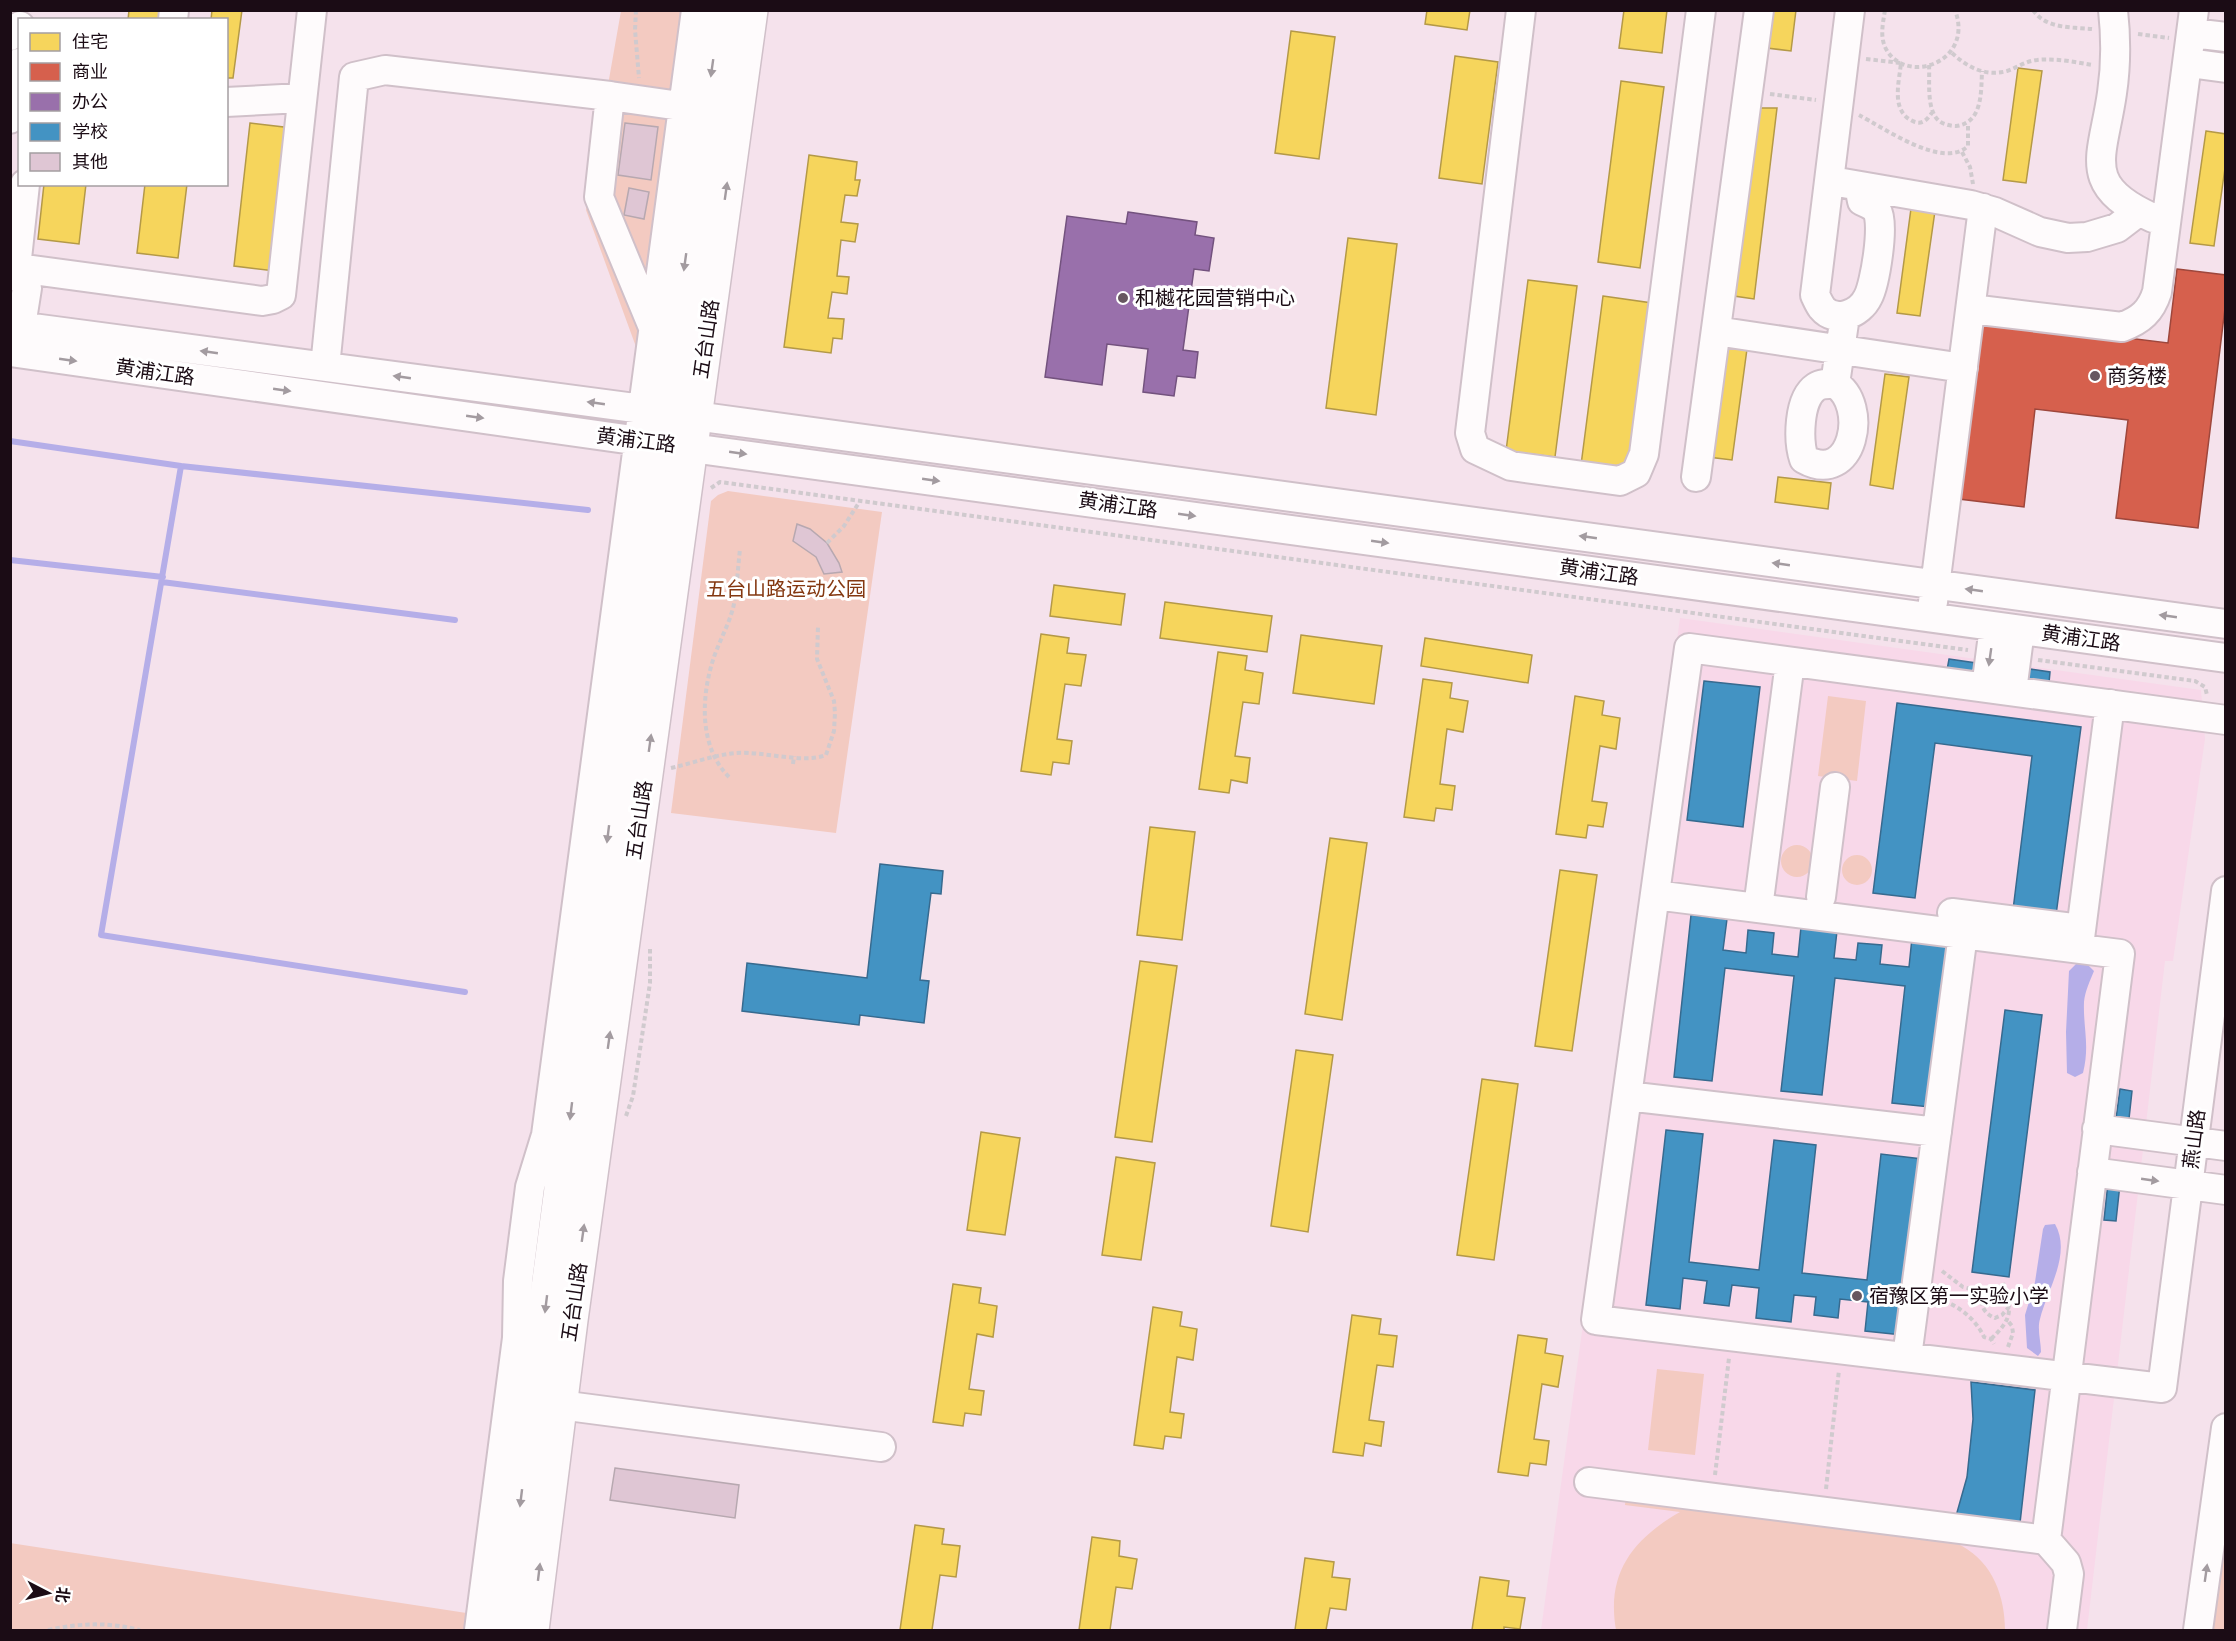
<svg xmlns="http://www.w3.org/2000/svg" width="2236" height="1641" viewBox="0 0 2236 1641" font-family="'Fira Sans','Noto Sans SC',sans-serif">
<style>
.built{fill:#f8d8e9}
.green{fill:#f3cac1}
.water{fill:#b5aee8}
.homes{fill:#f6d55c;stroke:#b49947;stroke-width:1.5}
.shops{fill:#d6604d;stroke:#9e473c;stroke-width:1.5}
.offices{fill:#9970ab;stroke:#73527e;stroke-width:1.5}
.schools{fill:#4393c3;stroke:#376a8f;stroke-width:1.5}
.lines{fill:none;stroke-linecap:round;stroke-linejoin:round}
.stream{stroke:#b5aee8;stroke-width:6}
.building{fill:#dfc6d4;stroke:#b7a8b0;stroke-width:1.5}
.minor-casing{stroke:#d0c0c9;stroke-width:32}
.major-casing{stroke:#d0c0c9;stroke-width:36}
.path{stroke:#d0cace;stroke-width:4;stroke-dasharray:4.5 3;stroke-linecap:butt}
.minor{stroke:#fefbfc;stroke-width:28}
.major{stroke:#fefbfc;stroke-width:33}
.oneway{fill:#a39ba0}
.poi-dot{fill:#675760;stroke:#fff;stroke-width:2}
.labels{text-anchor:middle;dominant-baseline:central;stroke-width:6;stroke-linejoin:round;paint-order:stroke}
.poi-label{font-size:20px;fill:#1b0c15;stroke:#fff;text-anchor:start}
.street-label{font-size:20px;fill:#1b0c15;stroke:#fff}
.park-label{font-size:20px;fill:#843811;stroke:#fff}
</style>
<rect width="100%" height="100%" fill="#f5e2ec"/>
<path class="built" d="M1680,618l521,72 4,49 -32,222h-8l-78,669h-546z"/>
<path class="green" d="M621,11h65l-47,344 -53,-145z
M728,491l154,21 -46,321 -165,-20 40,-312 7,-6z
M1828,696l38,5 -9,80 -39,-5z
M1781 861a16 16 0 1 1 32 0a16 16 0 1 1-32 0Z
M1842 870a15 15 0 1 1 30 0a15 15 0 1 1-30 0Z
M1657,1369l47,5 -9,81 -47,-5z
M1626,1495l305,39c10,4 22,7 31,12 31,17 43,51 43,84h-389c-10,-57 17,-91 64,-118l-55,-7z
M2225,1520v110h-14z
M10,1543l463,71 -3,16h-459z"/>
<path class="water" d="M2076,964h11l7,7c-4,10 -9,20 -10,31 -1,26 6,43 -1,71l-8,4 -8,-4 -1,-41 3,-61z
M2055,1224c17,30 -8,66 -15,95 -3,10 1,23 1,33l-3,4 -11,-8 -2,-33 10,-33 8,-53 2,-4z"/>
<path class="homes" d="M129,10h36l-1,10h-36z
M212,10h30l-9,68h-7v-58h-15z
M1427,10h43l-3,20 -42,-6z
M1624,10h43l-5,43 -43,-5z
M1772,10h24l-5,41 -24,-3z
M1291,31l44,6 -16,122 -44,-6z
M1455,56l43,6 -16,122 -43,-6z
M2018,68l24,3 -16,112 -23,-3z
M1621,81l43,6 -24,181 -42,-6z
M1754,108h23l-23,191 -20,-3z
M250,123l42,5 -17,143 -41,-5z
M2206,131l20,3v27l-12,85 -24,-3z
M809,155l48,7 -2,18h5l-3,16 -12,-1 -4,27 17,2 -3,18 -14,-2 -4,36 12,1 -2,17 -15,-2 -4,26 16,1 -2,20 -9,-1 -2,15 -47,-6z
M44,184h42l-7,60 -41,-5z
M145,184h42l-9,74 -41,-5z
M1912,201l24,3 -16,112 -23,-3z
M1348,238l49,6 -21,171 -50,-7z
M1528,280l49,6 -22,171 -49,-6z
M1603,296l49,7 -19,154 -14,13 -38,-5z
M1724,346l23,3 -15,111 -24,-3z
M1885,374l24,3 -16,112 -23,-4z
M1778,477l53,6 -3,26 -53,-7z
M1054,585l71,9 -4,31 -71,-9z
M1165,602l107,14 -5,36 -107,-14z
M1041,634l28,4 -2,15 19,2 -5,31 -16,-2 -8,55 15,2 -3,23 -16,-2 -2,13 -30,-4z
M1301,635l81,11 -8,58 -81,-11z
M1425,638l107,17 -4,28 -107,-17z
M1218,652l29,4 -2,14 18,3 -4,31 -16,-2 -8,54 15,2 -3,25 -16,-3 -2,13 -30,-4z
M1423,679l29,4 -2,15 18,3 -5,31 -16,-3 -7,55 15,2 -3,24 -16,-2 -2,13 -30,-4z
M1575,696l29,5 -2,14 18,3 -4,31 -16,-3 -8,55 15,2 -4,24 -15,-2 -2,13 -30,-4z
M1150,827l45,5 -13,108 -45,-5z
M1330,838l37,5 -25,177 -37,-6z
M1560,870l37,5 -25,176 -37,-5z
M1140,961l37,5 -25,176 -37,-5z
M1296,1050l37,5 -25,177 -37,-6z
M1482,1079l36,5 -24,176 -37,-5z
M981,1132l39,6 -15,97 -38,-5z
M1116,1157l39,6 -14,97 -39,-5z
M953,1284l28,4 -2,15 18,3 -4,31 -16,-3 -8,55 15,2 -3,24 -16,-2 -2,13 -30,-4z
M1153,1307l29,5 -2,14 17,3 -4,31 -16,-3 -7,55 14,2 -3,24 -16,-2 -2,13 -29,-4z
M1352,1315l29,4 -2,15 18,2 -4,31 -16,-2 -8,55 15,2 -3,24 -16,-3 -2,13 -30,-4z
M1518,1335l29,4 -2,14 18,3 -5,31 -16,-3 -8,55 15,2 -3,24 -16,-2 -2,13 -30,-4z
M915,1525l29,4 -2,15 18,2 -4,31 -16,-2 -8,55h5h-37z
M1092,1537l28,4 -1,15 18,3 -5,30 -16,-2 -6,43h-31z
M1305,1558l29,4 -2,15 18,2 -4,31 -16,-2 -4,22h-31z
M1480,1577l29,4 -2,15 18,2 -5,31 -16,-2v3h-32z"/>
<path class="shops" d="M2177,269l49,6v25l-28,228 -82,-10 12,-98 -93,-11 -11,98 -65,-8 22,-179 187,23z"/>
<path class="offices" d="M1128,212l69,10 -2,13 19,3 -5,33 -15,-2 -11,81 15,2 -3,26 -18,-2 -3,20 -31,-4 5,-43 -41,-5 -5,41 -57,-8 22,-161 59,8z"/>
<path class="schools" d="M1949,659l27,4 -2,10 -27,-3z
M2023,668l27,4 -1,11 -27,-4z
M1704,681l56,6 -17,140 -56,-7z
M1897,703l184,24 -25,188 -43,-5 19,-154 -97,-13 -20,155 -42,-5z
M880,864l63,7 -2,23 -10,-1 -11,87 9,1 -5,42 -64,-8 -1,10 -117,-14 5,-48 120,15z
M1691,915l36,4 -4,31 23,3 2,-23 26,3 -2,21 26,3 3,-30 36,4 -3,27 22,2 2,-17 24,2 -2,19 29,3 3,-29 36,4 -18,165 -38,-4 13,-117 -70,-8 -13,117 -41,-4 13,-115 -69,-8 -13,113 -38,-4z
M2005,1010l37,5 -33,262 -37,-5z
M2120,1089l12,2 -4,37 -13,-2z
M1666,1130l37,4 -14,128 70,8 15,-130 42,5 -14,128 65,7 14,-126 41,5 -20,176 -37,-4 3,-29 -28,-3 -2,19 -24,-3 2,-18 -22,-2 -3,27 -35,-4 3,-30 -27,-3 -3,21 -25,-3 3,-22 -24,-3 -3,31 -34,-4z
M2108,1183l12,1 -4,37 -12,-1z
M1971,1382l64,8 -15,133 -64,-7 11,-39 6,-58z"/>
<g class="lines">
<path class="stream" d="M10,441l171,25 407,44
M181,466l-80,469 364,57
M10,560l153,17
M162,582l293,38"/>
</g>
<path class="building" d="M625,123l33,4 -7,53 -33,-5z
M629,188l20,4 -5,27 -20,-4z
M797,524l13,5 17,14 12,20 3,9 -18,2 -8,-17 -23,-16z
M615,1468l124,17 -4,33 -125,-18z"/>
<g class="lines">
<g class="minor-casing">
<path id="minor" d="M1521,10l-51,423 5,16 36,17 109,15 16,-8 8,-19 57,-444
M1850,10l-35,285c2,4 4,9 7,13 13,16 38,6 46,-11 7,-13 17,-74 9,-86 -3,-5 -11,-8 -15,-10l-3,-15
M2113,10c3,27 3,56 -1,83 -9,64 -33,92 41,125
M173,20l1,-10
M2192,33l34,4
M10,36l10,-10
M2189,63l37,5
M226,102l75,-4
M10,119l8,-56
M1843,183l128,22 24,7 45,20 28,6 19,-1 30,-9 21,-16
M10,267l252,34 11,-2 8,-4 31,-285
M1971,309l151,18c19,-7 29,-16 35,-35l37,-282
M10,325l685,91 1531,208
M652,325l-53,-128 11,-101 91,13
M1716,331l247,37
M18,345l9,-57 -11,-20 9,-84
M10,352l630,89 1586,217
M325,367l29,-290 31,-7 225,26
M1835,384c-6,0 -13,-1 -19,3 -18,12 -18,54 -12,72 50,28 65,-55 31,-75l10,-68
M1696,477l63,-467
M1933,602l50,-394
M1986,688l8,-61
M2012,691l8,-61
M2226,720l-537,-72 -93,672 566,68 64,-497
M1821,897l14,-110
M1758,908l32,-246
M1952,913l129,16
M2079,946l31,-242
M1627,1096l310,36
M2097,1129l129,17
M2092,1172l134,18
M1907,1357l56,-423
M560,1405l321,42
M1589,1482l457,58 74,-586 -465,-59
M2046,1540l20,23 3,11 -7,56
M479,1630l38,-292 1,-57 12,-94 16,-52 150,-1125
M2198,1630l28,-202"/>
</g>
<g class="major-casing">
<path id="major" d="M503,1630l156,-1187 61,-433
M532,1630l39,-310 180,-1310"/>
</g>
<path class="path" d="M636,10l-1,20 4,48
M1885,10c-2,13 -5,25 0,37 19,40 90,16 70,-37
M2033,10c13,19 38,17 59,19
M2138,34l31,4
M1952,53c15,14 33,24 55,18 10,-3 18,-10 30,-11 18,-2 38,2 56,5
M1866,59l35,4c-2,20 -11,50 14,59 9,3 14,-5 18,-11
M1929,65c1,15 -3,43 9,55 4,4 13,6 18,6 27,-3 25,-35 26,-55
M1770,94l46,6
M1859,115c25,13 84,55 109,31v-23
M1962,152l8,15 3,17
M711,488l9,-6 1248,168
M827,543l17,-17 16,-25
M2038,660l157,21 10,6 2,8
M793,764l1,-8
M671,768c22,-5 43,-13 65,-15 26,-2 68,11 90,2l8,-24 1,-18 -1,-12 -17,-42 1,-33
M729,777c-30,-30 -28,-79 -16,-117 6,-19 17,-37 21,-56 3,-18 4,-37 6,-55
M626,1116l7,-20 17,-113v-34
M1942,1271l21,16 21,5
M2004,1286l-20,6c-5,12 -1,21 11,26l7,-3 7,-8
M1937,1299c20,5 38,19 47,38l7,2 3,5
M1991,1339c22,-21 21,-28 12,-56
M2008,1347l5,-14 -1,-7 -4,-5
M1715,1475l14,-117
M1826,1489l13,-119
M48,1630c34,-7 58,-8 92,0"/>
<use href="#minor" class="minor"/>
<use href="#major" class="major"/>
</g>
<defs><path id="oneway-solid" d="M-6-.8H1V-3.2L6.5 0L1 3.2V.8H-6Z" transform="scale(1.5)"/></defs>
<g class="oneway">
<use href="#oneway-solid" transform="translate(712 68) rotate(98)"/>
<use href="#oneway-solid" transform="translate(726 191) rotate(-82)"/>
<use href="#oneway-solid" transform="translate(685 262) rotate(98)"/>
<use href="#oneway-solid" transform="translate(209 352) rotate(-172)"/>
<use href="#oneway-solid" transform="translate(68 360) rotate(8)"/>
<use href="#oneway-solid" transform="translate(402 377) rotate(-172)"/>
<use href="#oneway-solid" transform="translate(282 390) rotate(8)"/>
<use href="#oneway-solid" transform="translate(596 403) rotate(-172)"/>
<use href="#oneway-solid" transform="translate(475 417) rotate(8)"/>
<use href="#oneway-solid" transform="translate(738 453) rotate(8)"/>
<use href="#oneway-solid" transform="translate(931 480) rotate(8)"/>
<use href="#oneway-solid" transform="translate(1187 515) rotate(8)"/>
<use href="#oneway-solid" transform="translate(1588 537) rotate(-172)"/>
<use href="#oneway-solid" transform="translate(1380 542) rotate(8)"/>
<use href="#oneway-solid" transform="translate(1781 564) rotate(-172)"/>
<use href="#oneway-solid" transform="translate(1974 590) rotate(-172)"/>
<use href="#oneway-solid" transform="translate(2168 616) rotate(-172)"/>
<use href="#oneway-solid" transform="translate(1990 657) rotate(98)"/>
<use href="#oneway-solid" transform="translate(650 743) rotate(-82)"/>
<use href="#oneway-solid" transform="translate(608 834) rotate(97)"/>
<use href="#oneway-solid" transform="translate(609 1040) rotate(-82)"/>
<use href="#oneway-solid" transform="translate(571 1111) rotate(97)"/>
<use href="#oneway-solid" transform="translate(2150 1180) rotate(8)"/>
<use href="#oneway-solid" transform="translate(583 1233) rotate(-82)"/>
<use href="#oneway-solid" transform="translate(546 1304) rotate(97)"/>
<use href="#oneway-solid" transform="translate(521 1498) rotate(97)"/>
<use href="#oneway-solid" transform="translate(539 1572) rotate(-83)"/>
<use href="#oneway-solid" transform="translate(2206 1573) rotate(-82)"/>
</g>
<g class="poi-dot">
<circle cx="1123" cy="298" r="6"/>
<circle cx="2095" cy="376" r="6"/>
<circle cx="1857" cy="1296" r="6"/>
</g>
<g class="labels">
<g class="poi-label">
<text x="1135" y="298">和樾花园营销中心</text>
<text x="2107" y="376">商务楼</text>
<text x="1869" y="1296">宿豫区第一实验小学</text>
</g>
<g class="street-label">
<text transform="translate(706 339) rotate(-82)">五台山路</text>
<text transform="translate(155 372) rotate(8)">黄浦江路</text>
<text transform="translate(636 440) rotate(7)">黄浦江路</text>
<text transform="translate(1118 505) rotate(8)">黄浦江路</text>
<text transform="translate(1599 572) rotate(8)">黄浦江路</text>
<text transform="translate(2081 638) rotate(8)">黄浦江路</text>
<text transform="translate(639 820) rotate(-82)">五台山路</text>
<text transform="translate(2194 1139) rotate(-83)">燕山路</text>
<text transform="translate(574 1302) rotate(-82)">五台山路</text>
</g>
<g class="park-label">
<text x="786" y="589">五台山路运动公园</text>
</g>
</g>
<rect width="2236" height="1641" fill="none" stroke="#1b0c15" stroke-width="24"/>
<rect x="18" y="18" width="210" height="168" fill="#ffffff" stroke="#a49ea1" stroke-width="1.5"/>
<rect x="30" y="33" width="30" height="18" fill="#f6d55c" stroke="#a49ea1" stroke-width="1.5"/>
<text x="72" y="48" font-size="18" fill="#1b0c15">住宅</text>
<rect x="30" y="63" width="30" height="18" fill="#d6604d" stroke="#a49ea1" stroke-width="1.5"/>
<text x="72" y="78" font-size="18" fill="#1b0c15">商业</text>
<rect x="30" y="93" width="30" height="18" fill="#9970ab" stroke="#a49ea1" stroke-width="1.5"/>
<text x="72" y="108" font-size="18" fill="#1b0c15">办公</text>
<rect x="30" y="123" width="30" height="18" fill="#4393c3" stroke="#a49ea1" stroke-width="1.5"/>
<text x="72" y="138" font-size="18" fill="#1b0c15">学校</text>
<rect x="30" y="153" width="30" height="18" fill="#dfc6d4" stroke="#a49ea1" stroke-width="1.5"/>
<text x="72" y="168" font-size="18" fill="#1b0c15">其他</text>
<g transform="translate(48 1593) rotate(97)" stroke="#ffffff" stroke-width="4.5" paint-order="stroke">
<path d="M0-4.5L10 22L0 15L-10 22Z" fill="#1b0c15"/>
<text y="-9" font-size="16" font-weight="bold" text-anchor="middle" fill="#1b0c15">北</text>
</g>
</svg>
